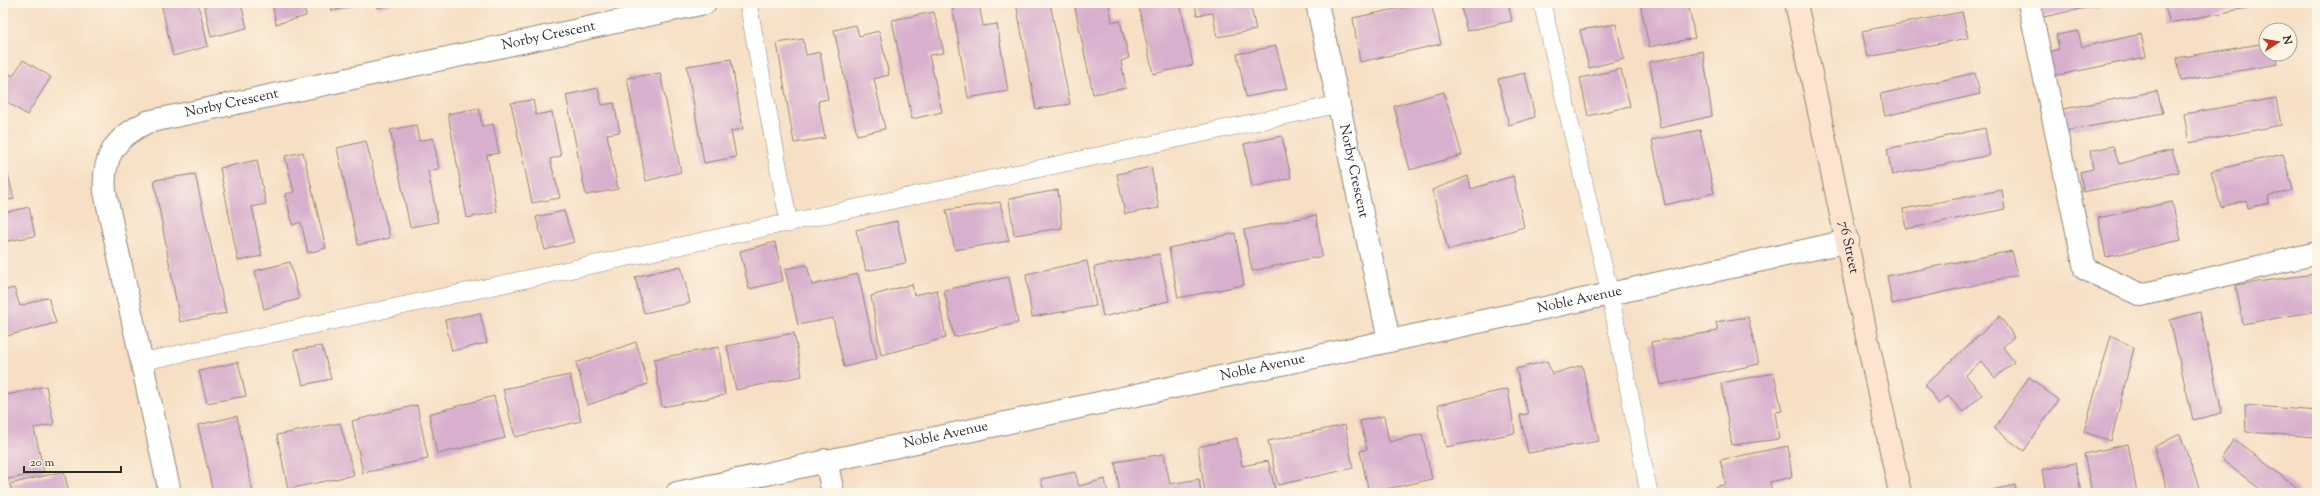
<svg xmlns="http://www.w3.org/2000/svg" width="2320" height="496" viewBox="0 0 2320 496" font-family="'Sorts Mill Goudy',serif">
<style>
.building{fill:#d8afcd}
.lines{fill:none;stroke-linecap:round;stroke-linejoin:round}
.lane-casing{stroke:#908578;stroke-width:18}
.street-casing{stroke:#908578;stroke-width:24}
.secondary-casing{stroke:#908578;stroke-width:24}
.lane{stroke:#fff;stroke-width:17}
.street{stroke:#fff;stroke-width:22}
.secondary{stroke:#fde4d1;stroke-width:22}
.labels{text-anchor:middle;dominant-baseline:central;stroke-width:3;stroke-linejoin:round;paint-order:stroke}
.street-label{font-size:14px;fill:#2b2b2b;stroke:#fcf5e5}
</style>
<rect width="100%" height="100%" fill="#fcf5e5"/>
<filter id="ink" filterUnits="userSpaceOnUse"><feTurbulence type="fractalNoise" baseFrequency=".025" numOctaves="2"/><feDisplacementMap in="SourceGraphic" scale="8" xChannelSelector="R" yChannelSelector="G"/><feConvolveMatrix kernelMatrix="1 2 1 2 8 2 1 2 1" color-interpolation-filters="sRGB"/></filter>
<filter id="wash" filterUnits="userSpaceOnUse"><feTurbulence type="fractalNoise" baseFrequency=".012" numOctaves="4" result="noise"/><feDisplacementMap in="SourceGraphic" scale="16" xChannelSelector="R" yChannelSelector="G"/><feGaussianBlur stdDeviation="0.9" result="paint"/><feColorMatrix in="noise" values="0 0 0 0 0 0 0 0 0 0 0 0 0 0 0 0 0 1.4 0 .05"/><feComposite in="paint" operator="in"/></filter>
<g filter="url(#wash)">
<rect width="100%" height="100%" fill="#f6dfc4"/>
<g id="blocks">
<path class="building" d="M161,3h37l10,43 -35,10z
M204,3h37l6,25 -36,9z
M272,3h31l3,13 -30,8z
M330,3h28v2l-26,6z
M376,3h19v1l-18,4z
M960,3h19l4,23 14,-2 11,67 -40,7 -16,-94z
M1016,3h34l20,101 -34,5z
M1074,3h35l3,19 8,-1 9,37 -8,3 5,27 -33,6z
M1138,3h42l13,62 -40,9z
M1195,3h55l6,27 -39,7 -4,-24 -16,2z
M1424,3h7l10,41 -81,18 -7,-44z
M1460,3h48l4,18 -45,10z
M1640,3h48l7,35 -46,9z
M2036,3h67v1l-64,14z
M2164,3h103v1l-97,19z
M934,12l10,41 -15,2 13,57 -30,7 -20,-99z
M1962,12l6,26 -100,19 -6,-26z
M1616,24l8,35 -35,9 -9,-38z
M856,25l3,11 20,-5 10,44 -15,4 11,50 -28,6 -23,-105z
M2078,31l4,16 59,-13 5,23 -97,20 -5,-23 15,-5 -3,-14z
M803,39l3,16 14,-3 8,47 -10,2 7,37 -31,5 -17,-100z
M2266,43v11h10l2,10 -97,17 -4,-23z
M1276,46l11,43 -41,8 -9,-43z
M1703,51l9,65 -52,12 -10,-66z
M731,59l12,70 -12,2 5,26 -32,6 -17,-97z
M23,60l28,17 -24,38 -24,-16v-29l10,6z
M1621,69l9,37 -42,10 -8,-38z
M660,73l21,99 -35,9 -19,-103z
M1525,73l10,44 -26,8 -11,-46z
M1975,73l5,21 -95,22 -5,-22z
M598,88l4,17 12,-2 6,29 -13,2 11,55 -32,6 -20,-100z
M2157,91l6,22 -98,18 -6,-21z
M1444,92l18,63 -52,15 -16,-64z
M2276,98l5,27 -92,18 -5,-29z
M533,100l3,15 16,-3 9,44 -11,3 10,39 -28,5 -21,-100z
M479,108l3,18 11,-2 6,29 -12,2 10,57 -30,6 -19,-104z
M416,125l3,16 14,-3 6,31 -11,2 10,51 -28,5 -20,-97z
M1985,128l5,27 -98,20 -5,-26z
M1700,130l14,63 -49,12 -13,-65z
M1282,136l9,42 -39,9 -8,-43z
M366,141l24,97 -32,7 -21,-97z
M2113,146l6,18 53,-14 7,22 -96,20 -3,-20 13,-3 -3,-18z
M303,152l23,96 -18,5 -7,-31 -8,3 -8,-31 9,-2 -9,-36z
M2283,154l10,36 -25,6 1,7 -21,5 -2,-8 -25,7 -10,-36z
M257,160l9,44 -14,3 10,49 -24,5 -18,-93z
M3,162h2l9,37 -11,2z
M1151,167l8,41 -34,6 -8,-40z
M195,174l31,139 -46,9 -26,-142z
M1468,176l3,13 42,-13 11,51 -76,23 -16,-60z
M1058,190l4,38 -48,7 -5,-36z
M2002,190l3,19 -99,20 -3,-20z
M1000,202l9,39 -54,9 -9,-40z
M2172,202l9,38 -75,17 -8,-39z
M29,207l6,29 -32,6v-29z
M564,211l10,31 -29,8 -9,-33z
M1316,215l6,41 -70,15 -8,-41z
M897,221l9,42 -40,8 -10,-41z
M1235,233l9,52 -66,13 -9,-50z
M775,242l8,39 -34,8 -9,-38z
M2012,251l6,24 -126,29 -5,-28z
M1159,254l10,47 -66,16 -9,-50z
M1087,261l9,45 -64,11 -6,-43z
M290,262l9,37 -35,10 -9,-38z
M807,265l5,20 46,-11 19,85 -33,8 -11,-49 -35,7 -13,-56z
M681,266l9,37 -46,10 -9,-36z
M2314,274l3,37 -74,13 -7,-39z
M1009,277l9,46 -64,14 -10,-47z
M912,284l2,11 23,-5 9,48 -65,17 -10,-59z
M14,288l6,18 28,-9 8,26 -53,14v-46z
M2200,312l22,101 -29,7 -23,-100z
M480,313l7,30 -35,8 -7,-31z
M2000,316l14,21 -11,10 11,15 -19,16 -14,-17 -15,14 16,20 -19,17 -15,-16 -9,8 -14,-19z
M1748,317l11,47 -99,21 -9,-43 67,-11 -2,-9z
M794,333l8,43 -66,14 -9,-44z
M2111,335l23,13 -23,93 -27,-9z
M636,342l12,42 -60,21 -12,-42z
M322,346l9,33 -28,6 -9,-35z
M719,347l6,48 -63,12 -8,-48z
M1547,361l5,13 30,-9 17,76 -71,12 -8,-38 8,-1 -12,-45z
M238,362l8,34 -39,7 -8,-32z
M1774,373l8,38 -7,1 4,27 -47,6 -11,-62z
M570,375l11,46 -66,16 -12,-48z
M2029,377l29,23 -34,51 -30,-22z
M46,386l8,38 -20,4 10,44 -41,8v-84z
M1508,389l7,44 -69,14 -8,-42z
M494,396l11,42 -68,16 -8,-40z
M417,405l11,54 -65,14 -11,-52z
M2245,405l72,6v26l-71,-5z
M237,416l16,77h-40l-15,-68z
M1384,416l5,26 33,-8 10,45 -63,14 -9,-42 7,-2 -7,-28z
M340,423l14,52 -66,14 -11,-54z
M1345,425l8,43 -75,17 -10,-44z
M2180,434l21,59h-42l8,-4 -13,-42z
M1237,438l5,28 26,-5 8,32h-71l-7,-46z
M2234,439l66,51 -2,3h-33l-44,-34z
M2128,444l9,49h-45l-8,-39z
M1788,446l4,31 -22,5 2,11h-56l-1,-6 11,-3 -6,-24z
M1164,454l6,30 29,-5 2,14h-81l-5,-31z
M2075,463l6,30h-35l-4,-23z
M64,471l5,22h-57l-2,-9z
M1075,472l4,14 26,-7 3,14h-64l-3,-14z
M2015,485l2,8h-34v-1z"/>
</g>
</g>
<g filter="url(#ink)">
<use href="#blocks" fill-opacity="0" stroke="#908578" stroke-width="1"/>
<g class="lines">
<g class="lane-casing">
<path id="lane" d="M748,3l41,221
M1542,3l68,291 39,199
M141,362l1198,-258"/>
</g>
<g class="street-casing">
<g id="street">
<path id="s1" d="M1317,3l72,337"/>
<path d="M2029,3l56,266 56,26 176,-42"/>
<path d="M826,460l7,33"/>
<path id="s2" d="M170,493l-65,-301c-3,-36 10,-54 42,-70l558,-119"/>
<path id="s3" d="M677,493l933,-199 238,-53"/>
</g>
</g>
<g class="secondary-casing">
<g id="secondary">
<path id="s4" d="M1796,3l104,490"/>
</g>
</g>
<use href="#lane" class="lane"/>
<use href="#street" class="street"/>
<use href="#secondary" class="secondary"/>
</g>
</g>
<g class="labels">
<g class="street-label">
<text stroke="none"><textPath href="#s2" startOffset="807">Norby Crescent</textPath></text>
<text stroke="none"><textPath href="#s2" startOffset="483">Norby Crescent</textPath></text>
<text stroke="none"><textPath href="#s1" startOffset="172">Norby Crescent</textPath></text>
<text stroke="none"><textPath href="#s4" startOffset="250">76 Street</textPath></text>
<text stroke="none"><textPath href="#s3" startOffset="923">Noble Avenue</textPath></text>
<text stroke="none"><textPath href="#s3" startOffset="599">Noble Avenue</textPath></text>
<text stroke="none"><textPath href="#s3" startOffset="275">Noble Avenue</textPath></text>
</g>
</g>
<rect width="2320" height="496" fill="none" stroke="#fcf5e5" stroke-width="16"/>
<g transform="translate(2278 42) rotate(78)"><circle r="19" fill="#fcf5e5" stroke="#a8a49b"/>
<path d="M0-3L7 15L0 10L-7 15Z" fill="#c8321e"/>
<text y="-6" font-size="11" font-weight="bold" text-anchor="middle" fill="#2b2b2b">N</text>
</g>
<path d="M24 466v6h97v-6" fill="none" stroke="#2b2b2b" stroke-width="2"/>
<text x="30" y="466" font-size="12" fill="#2b2b2b" stroke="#fcf5e5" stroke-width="3" paint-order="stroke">20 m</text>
</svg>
